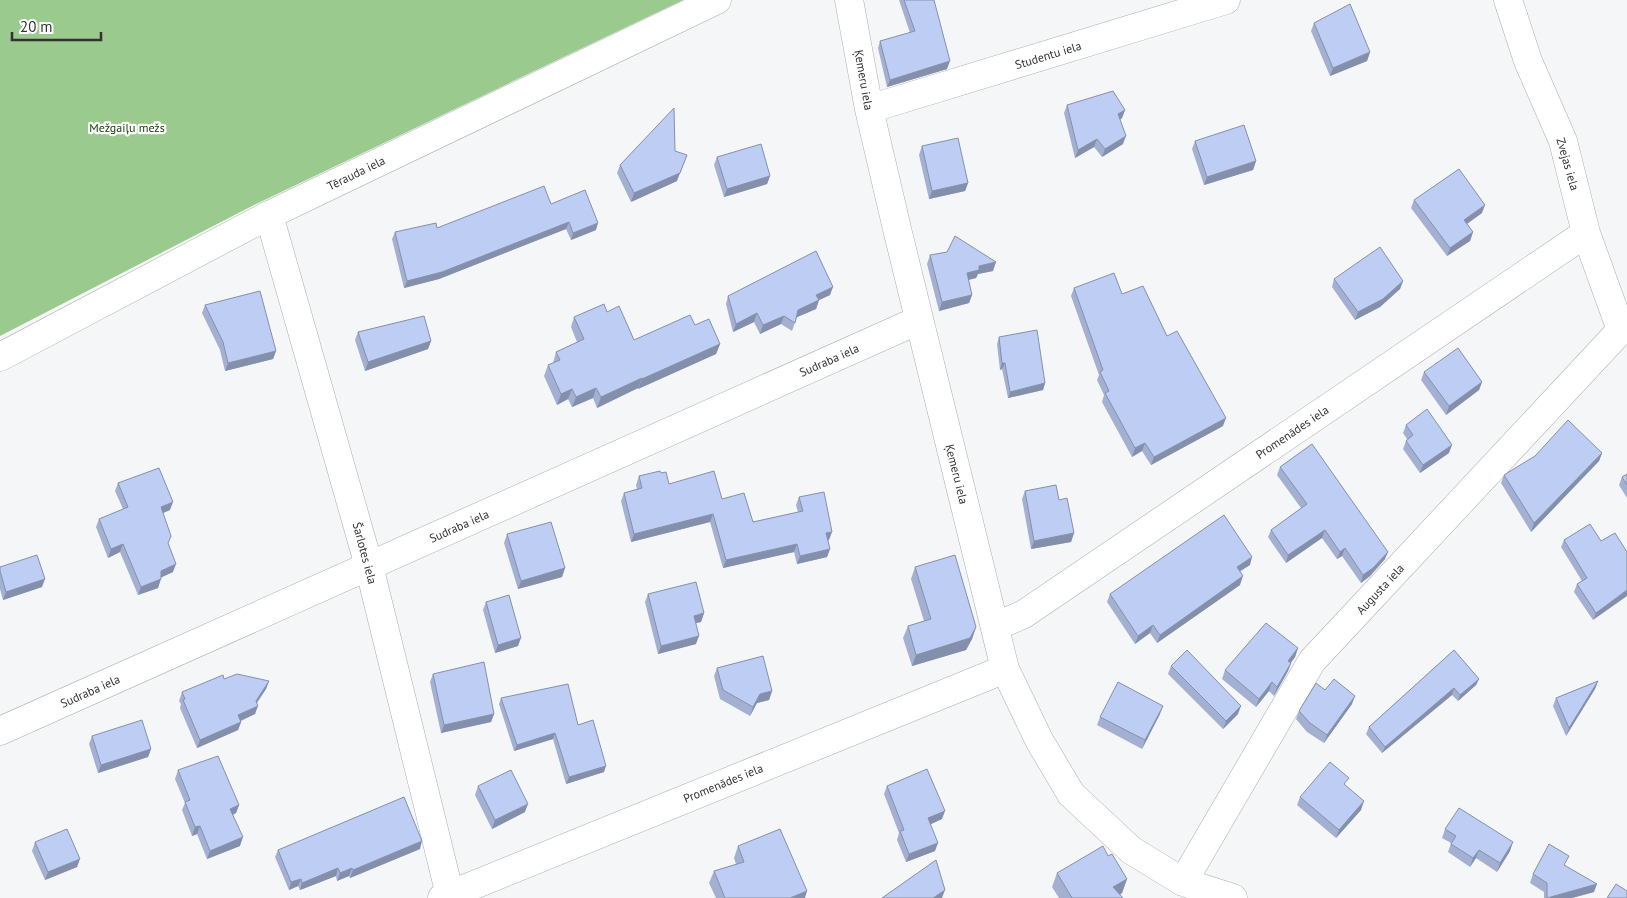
<svg xmlns="http://www.w3.org/2000/svg" width="1627" height="898" viewBox="0 0 1627 898" font-family="'PT Sans',sans-serif">
<style>
.forest{fill:#9bca8f}
.lines{fill:none;stroke-linecap:round;stroke-linejoin:round}
.street-casing{stroke:#abacad;stroke-width:29}
.street{stroke:#fff;stroke-width:28}
.wall{fill:#a3b0d2}
.shaded-wall{fill:#8490ab}
.building{fill:#bdcdf4;stroke:#8490ab}
.labels{text-anchor:middle;dominant-baseline:central;stroke-width:4.5;stroke-linejoin:round;paint-order:stroke}
.street-label{font-size:12px;fill:#323233;stroke:#fff}
.park-label{font-size:12px;fill:#0e3b00;stroke:#fff}
</style>
<rect width="100%" height="100%" fill="#f5f6f8"/>
<path class="forest" d="M0,0h683l-429,205 -254,131z"/>
<g class="lines">
<g class="street-casing">
<path id="street" d="M849,0l20,109 29,124 107,436 34,71 32,54 60,56 52,32 50,16
M869,109l357,-109
M269,215l100,351 81,329
M0,357l269,-142 448,-215
M995,627l29,-13 562,-381
M0,731l919,-411
M1183,882l129,-221 309,-331 -35,-97 -23,-92 -35,-80 -20,-61
M442,898l563,-229"/>
</g>
<use href="#street" class="street"/>
</g>
<path class="wall" d="M899,0h35l13,69 -60,18 -9,-39 2,-7 30,-8z
M1314,23l56,29 -3,9 -37,15 -19,-45z
M1067,105l58,5 -3,8 -2,2 3,24 -21,13 -8,-10 -19,11 -11,-45z
M1195,141l61,20 -3,9 -49,15 -12,-36z
M922,146l46,37 -3,8 -36,8 -10,-44z
M675,151l2,30 -46,21 -14,-29 3,-8z
M717,157l53,19 -3,8 -43,13 -10,-32z
M1414,200l68,13 -15,11 6,8 -3,9 -23,15 -36,-48z
M551,204l45,26 -25,10 -5,-11 -127,50 -35,9 -12,-49 3,-7 42,-4z
M930,255l63,16 -15,3 -2,4 -8,2 4,15 -3,8 -30,8 -12,-47z
M1334,279l69,2 -3,8 -20,18 -25,13 -23,-33z
M1074,288l48,6 45,42 56,90 -72,39 -9,-14 -10,6 -30,-55 2,-7 -7,-15 2,-5 -28,-79z
M830,295l-11,5 -3,9 -19,8 -5,14 -11,-7 -21,10 -6,-12 -21,10 -7,-28 2,-8z
M205,305l71,46 -3,8 -48,12 -5,-21 -18,-37z
M607,312l27,28 61,-15 25,19 -4,10 -78,35v-1l-41,20 -4,-10 -21,9 -4,-8 -11,6 -13,-29 4,-11 5,-2 3,-11 21,-10 -6,-15 3,-10z
M358,332l73,9 -3,8 -63,22 -10,-31z
M999,337l46,46 -2,7 -35,8 -6,-29 -2,1 -3,-26z
M1424,372l58,10 -3,8 -33,25 -25,-35z
M1406,425l43,28 -29,20 -17,-24 3,-8 1,-2 -4,-6z
M1602,453l-3,8 -68,71 -30,-49 3,-8z
M1280,467l105,92 -15,17 -9,7 -19,-27 -5,3 -15,-21 -36,25 -18,-26 3,-7 30,-22 -24,-33z
M661,473l8,11 53,15 31,23 45,-10 -2,-7 3,-8 30,43h-1l2,9 -3,8 -30,7 -3,-12 -71,16 -13,-46 -79,20 -10,-41 3,-8 13,-4 -1,-4 3,-9z
M1627,474v24l-8,-13 3,-8z
M118,483l52,27 -7,3 10,59 -12,5 -3,11 -20,7 -18,-43 -12,6 -12,-31 3,-8 24,-10 -8,-18z
M1025,491l34,9 15,33 -3,9 -40,7 -9,-50z
M507,534l58,34 -3,9 -44,12 -14,-46z
M1564,540l37,1 26,11 -34,68 -19,-28 3,-8 5,-3 -21,-34z
M1250,565l-10,6v14l-83,58 -7,-10 -15,11 -28,-42 3,-8z
M0,567l42,20 -39,13 -3,-11z
M915,567l61,60 -4,12 -6,11 -54,16 -9,-28 5,-12 16,-5 -13,-42z
M648,594l56,19 -3,9 -5,1v21l-38,10 -13,-52z
M486,602l32,44 -23,7 -12,-43z
M1298,648l-3,9 -4,6 -3,8 -14,25 -5,-5 -13,16 -34,-28 3,-9z
M1454,650l25,29 -3,6 -18,16 -6,-6 -70,58 -16,-19 3,-7z
M1171,666l67,48 -15,15 -55,-55z
M717,668l55,23 -3,9 -12,3 -7,13 -30,-17 -6,-23z
M433,674l61,40 -3,8 -50,11 -11,-51z
M224,679l45,2 -3,8 -9,14 -2,11 -14,7v1l-3,8 -41,18 -17,-40 1,-4 -2,-3 3,-9z
M1598,681l-3,8 -29,47 -13,-30 3,-8z
M1325,690l27,14 -28,39 -17,-11 -11,-13 3,-8z
M501,698l77,27 26,47 -38,12 -13,-45 -39,12 -15,-47z
M1160,714l-18,35 -45,-24 3,-8z
M92,736l59,13 -3,8 -50,16 -9,-29z
M178,770l61,35 -3,8 -3,2 7,31 -33,13 -10,-25 -5,2 -10,-26 3,-7 -10,-24z
M478,786l47,26 -33,17 -17,-34z
M887,786l55,33 -12,5 5,27 -29,11 -9,-22 2,-7 -15,-39z
M1300,797l61,13 -25,28 -39,-33z
M1445,829l65,22 -13,21 -21,-14 -6,9 -22,-15 3,-9 -9,-5z
M35,842l42,25 -32,13 -13,-29z
M738,846l67,52h-89l-7,-15 5,-12 22,-7 -2,-6z
M420,849l-70,29 -1,-2 -12,5 -1,-5 -36,14 -2,-4 -9,4 -14,-33 3,-7z
M1108,856l19,23 -5,14 -2,2 3,3h-64l-7,-11 5,-14z
M1565,865l29,27 -22,6h-28v-6l-14,-9 3,-9z"/>
<path class="shaded-wall" d="M1370,52l-3,9 -37,15 3,-8z
M950,61l-3,8 -60,18 3,-7z
M1125,110l-3,8 -7,5 3,-9z
M1126,136l-3,8 -21,13 3,-8z
M1097,139l-3,8 -19,11 3,-8z
M687,155l-10,26 -46,21 3,-9z
M1256,161l-3,9 -49,15 3,-8z
M770,176l-3,8 -43,13 3,-8z
M968,183l-3,8 -36,8 3,-8z
M1485,205l-3,8 -21,15 3,-8z
M569,222l-3,7 -127,50 -35,9 3,-7z
M598,223l-2,7 -25,10 2,-7z
M1473,232l-3,9 -23,15 3,-8z
M996,262l-3,9 -15,3 -2,4 -12,3 3,-8 12,-7z
M1403,281l-3,8 -20,18 -25,13 3,-8z
M833,287l-3,8 -13,6 2,-1 -3,9 -21,9 3,-8 18,-15z
M972,295l-3,8 -30,8 3,-9z
M757,313l-3,9 -21,10 3,-8z
M784,316l-3,8 -21,10 3,-9z
M431,341l-3,8 -63,22 3,-9z
M720,344l-4,10 -78,35 4,-10z
M276,351l-3,8 -48,12 3,-8z
M1002,363h3l-3,6 -2,1z
M642,378l-4,10 -41,20 4,-11z
M1482,382l-3,8 -33,25 3,-9z
M1045,383l-2,7 -35,8 2,-6z
M596,388l-3,10 -21,9 4,-10z
M572,389l-4,10 -11,6 4,-11z
M1226,418l-3,8 -72,39 3,-8z
M1145,443l-3,8 -10,6 3,-9z
M1452,445l-3,8 -29,20 3,-8z
M1602,453l-3,8 -68,71 3,-9z
M173,502l-3,8 -12,5 3,-8z
M713,514l-3,8 -79,20 3,-8z
M1325,530l-3,8 -36,25 2,-8z
M832,532l-3,8 -6,1 3,-8z
M1074,533l-3,9 -40,7 3,-8z
M123,544l-3,8 -12,6 3,-9z
M797,544l-3,8 -71,16 3,-8z
M1345,548l-3,8 -5,3 3,-7z
M830,549l-3,8 -30,7 3,-8z
M1388,552l-3,7 -15,17 -9,7 2,-8z
M1252,557l-2,8 -16,10 3,-8z
M176,564l-3,8 -15,7 3,-8z
M565,568l-3,9 -44,12 3,-8z
M1243,576l-3,9 -83,58 3,-8z
M45,579l-3,8 -39,13 3,-8z
M161,579l-3,9 -20,7 3,-8z
M1627,590v6l-34,24 3,-7z
M704,613l-3,9 -10,2 3,-8z
M1153,625l-3,8 -15,11 3,-8z
M976,627l-4,12 -6,11 -54,16 4,-11z
M699,636l-3,8 -38,10 3,-8z
M521,638l-3,8 -23,7 3,-8z
M1298,648l-3,9 -10,13 3,-9z
M1291,663l-3,8 -14,25 3,-9z
M1479,679l-3,6 -18,16 2,-6z
M269,681l-3,8 -13,19 5,-2 -3,8 -20,9 3,-8 18,-14z
M1598,681l-3,8 -29,47 3,-8z
M1272,682l-3,9 -13,16 3,-8z
M1454,688l-2,7 -70,58 3,-6z
M772,691l-3,9 -12,3 -7,13 3,-9 7,-13z
M1355,696l-3,8 -28,39 3,-8z
M1163,706l-3,8 -18,35 3,-9z
M1241,706l-3,8 -15,15 3,-8z
M494,714l-3,8 -50,11 3,-8z
M241,722l-3,8 -41,18 3,-8z
M555,733l-2,6 -39,12 3,-6z
M151,749l-3,8 -50,16 3,-8z
M606,766l-2,6 -38,12 3,-7z
M1364,801l-3,9 -25,28 3,-8z
M528,804l-3,8 -33,17 3,-9z
M239,805l-3,8 -9,4 3,-8z
M945,811l-3,8 -17,8 3,-9z
M200,826l-3,8 -5,2 3,-9z
M243,837l-3,9 -33,13 3,-8z
M422,841l-2,8 -70,29 3,-8z
M1513,842l-3,9 -13,21 3,-9z
M938,843l-3,8 -29,11 3,-8z
M1479,850l-3,8 -6,9 3,-9z
M80,859l-3,8 -32,13 3,-8z
M338,868l-2,8 -36,14 2,-7z
M352,868l-3,8 -12,5 3,-8z
M301,879l-3,7 -9,4 2,-8z
M1127,879l-5,14 -8,5 -1,-11z
M1597,884l-3,8 -22,6h-25z
M945,890l-3,8h-9z
M807,891l-2,7h-15z"/>
<path class="building" d="M904,0h30l16,61 -60,19 -10,-39 35,-10z
M1350,4l20,48 -37,16 -19,-45z
M1113,91l12,19 -7,4 8,22 -21,13 -8,-10 -19,11 -11,-45z
M674,108l1,43 12,4 -7,18 -46,20 -14,-28z
M1244,125l12,36 -49,16 -12,-36z
M958,138l10,45 -36,8 -10,-45z
M761,144l9,32 -43,13 -10,-32z
M1459,169l26,36 -21,15 9,12 -23,16 -36,-48z
M544,186l7,18 34,-14 13,33 -25,10 -4,-11 -127,50 -35,9 -12,-49 41,-9 1,5z
M955,236l41,26 -17,4v4l-12,3 5,22 -30,7 -12,-47 17,-3z
M1380,247l23,34 -20,18 -25,13 -24,-33z
M816,251l17,36 -17,8 3,5 -21,10 -3,13 -11,-7 -21,9 -6,-12 -21,11 -8,-28z
M1114,273l8,21 21,-8 24,50 10,-5 49,87 -72,39 -9,-14 -10,5 -30,-55 4,-2 -9,-19 3,-2 -29,-82z
M260,291l16,60 -48,12 -5,-21 -18,-37z
M604,304l3,8 12,-6 15,34 56,-25 5,10 14,-6 11,25 -78,35v-1l-41,19 -5,-9 -20,9 -4,-8 -11,5 -13,-29 12,-5 -4,-8 28,-13 -10,-22z
M424,316l7,25 -63,21 -10,-30z
M1037,330l8,53 -35,9 -5,-29h-3l-3,-26z
M1458,348l24,34 -33,24 -25,-34z
M1427,409l25,36 -29,20 -17,-24 7,-6 -7,-10z
M1568,420l34,33 -68,70 -30,-48 31,-19z
M1312,444l76,108 -15,16 -10,7 -18,-27 -5,4 -15,-22 -37,25 -17,-25 36,-26 -27,-37z
M159,468l14,34 -12,5 10,29 -3,7 8,21 -15,7v8l-20,8 -18,-43 -12,5 -12,-30 29,-12 -10,-24z
M660,471l1,2 5,-1 3,12 45,-13 8,28 22,-6 9,29 50,-11 -4,-14 25,-5 8,40 -6,1 4,16 -30,7 -3,-12 -71,16 -13,-46 -79,20 -10,-41 18,-5 -3,-12z
M1627,474v11l-5,-8z
M1056,485l3,15 8,-2 7,35 -40,8 -9,-50z
M1224,515l28,42 -15,10 6,9 -83,59 -7,-10 -15,11 -28,-42z
M551,522l14,46 -44,13 -14,-47z
M1590,524l11,17 14,-8 12,19v38l-31,23 -19,-29 10,-6 -23,-38z
M37,555l8,24 -39,13 -6,-21v-4z
M955,555l21,72 -6,11 -54,17 -8,-29 23,-7 -16,-52z
M696,582l8,31 -10,3 5,20 -38,10 -13,-52z
M509,595l12,43 -23,7 -12,-43z
M1266,623l32,25 -10,13 3,2 -14,24 -5,-5 -13,17 -34,-29z
M1187,650l54,56 -15,15 -55,-55z
M1454,650l25,29 -19,16 -6,-7 -69,59 -16,-20z
M763,656l9,35 -12,3 -7,13 -30,-17 -6,-22z
M484,662l10,52 -50,11 -11,-51z
M237,674l32,7 -13,20 2,5 -20,9 3,7 -41,18 -17,-40 2,-1 -3,-7 41,-17 1,4z
M1334,679l21,17 -28,39 -17,-12 -11,-12 17,-28 9,7z
M1598,681l-29,47 -13,-30z
M1118,682l45,24 -18,34 -45,-23z
M568,684l10,41 15,-5 13,46 -37,11 -14,-44 -38,12 -16,-47z
M142,720l9,29 -50,16 -9,-29z
M218,756l21,49 -9,4 13,28 -33,14 -10,-25 -5,1 -10,-25 5,-2 -12,-30z
M1330,762l19,16 -5,6 20,17 -25,29 -39,-33z
M927,769l18,42 -17,7 10,25 -29,11 -9,-23 4,-1 -17,-44z
M511,770l17,34 -33,16 -17,-34z
M404,797l18,44 -69,29 -1,-2 -12,5 -2,-5 -36,15 -1,-4 -10,3 -13,-32z
M1459,808l54,34 -13,21 -21,-13 -6,8 -22,-14 5,-8 -11,-7z
M67,829l13,30 -32,13 -13,-30z
M780,829l27,62 -17,7h-65l-11,-27 30,-9 -6,-16z
M1549,844l20,12 -5,9 33,19 -50,14v-15l-14,-9z
M1103,846l5,10 4,-2 15,25 -14,8 10,11h-51l-15,-25z
M936,860l9,30 -12,8h-51z
M1616,884l11,7v7h-20z"/>
<g class="labels">
<g class="street-label">
<text transform="translate(1048 55) rotate(-17)">Studentu iela</text>
<text transform="translate(864 80) rotate(80)">Ķemeru iela</text>
<text transform="translate(1568 164) rotate(74)">Zvejas iela</text>
<text transform="translate(356 173) rotate(-26)">Tērauda iela</text>
<text transform="translate(829 360) rotate(-24)">Sudraba iela</text>
<text transform="translate(1292 432) rotate(-34)">Promenādes iela</text>
<text transform="translate(957 474) rotate(76)">Ķemeru iela</text>
<text transform="translate(459 526) rotate(-24)">Sudraba iela</text>
<text transform="translate(365 553) rotate(75)">Šarlotes iela</text>
<text transform="translate(1380 589) rotate(-47)">Augusta iela</text>
<text transform="translate(90 691) rotate(-24)">Sudraba iela</text>
<text transform="translate(723 783) rotate(-22)">Promenādes iela</text>
</g>
<g class="park-label">
<text x="127" y="127">Mežgaiļu mežs</text>
</g>
</g>
<path d="M12 32v8h89v-8" fill="none" stroke="#323233" stroke-width="2.5"/>
<text x="20" y="32" font-size="15" fill="#323233" stroke="#ffffff" stroke-width="4" paint-order="stroke">20 m</text>
</svg>
